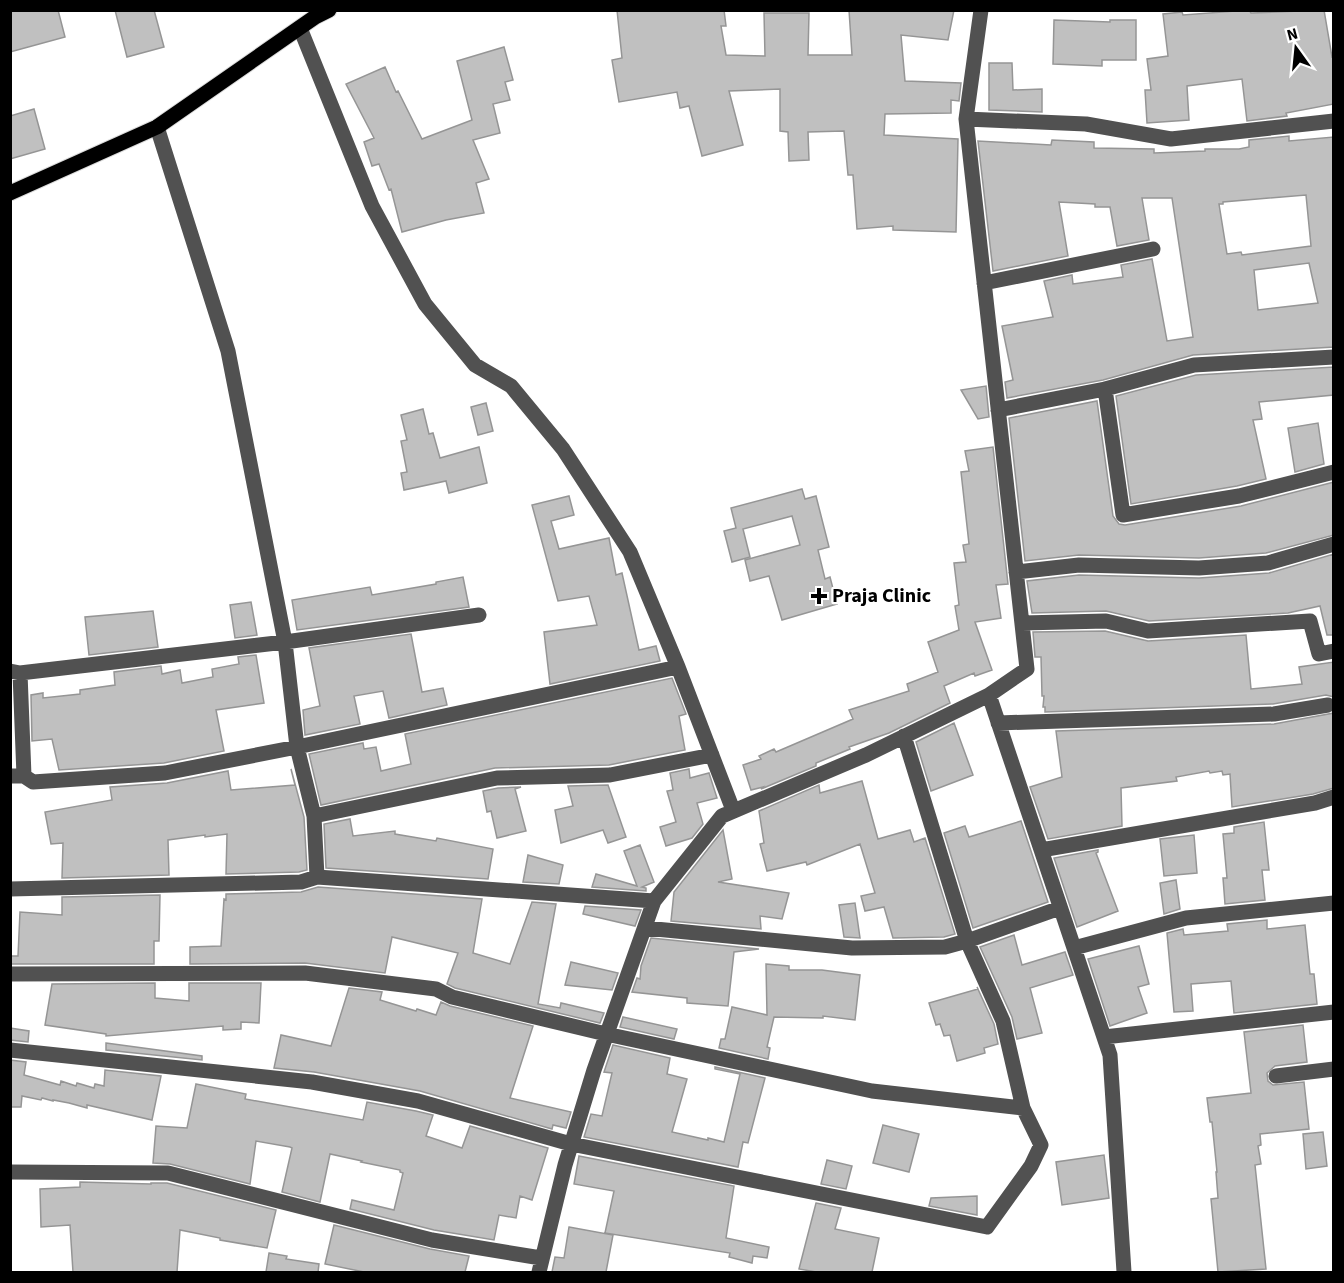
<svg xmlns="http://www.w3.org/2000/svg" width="1344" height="1283" viewBox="0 0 1344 1283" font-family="'Source Sans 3',sans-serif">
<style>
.building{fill:#c0c0c0;stroke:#959595;stroke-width:1.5;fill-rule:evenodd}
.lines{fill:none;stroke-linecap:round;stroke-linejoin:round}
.major-casing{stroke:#dbdbdb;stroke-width:17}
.minor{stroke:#515151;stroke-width:15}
.major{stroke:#000;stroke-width:15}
.poi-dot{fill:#000;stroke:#fff;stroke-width:2}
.labels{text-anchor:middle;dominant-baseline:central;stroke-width:4.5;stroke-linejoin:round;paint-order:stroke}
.poi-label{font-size:20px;font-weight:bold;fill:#000;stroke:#fff;text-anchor:start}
</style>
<rect width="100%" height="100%" fill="#fff"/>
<path class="building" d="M10,10h48l7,27 -55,15z
M115,10h39l10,37 -37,10z
M617,10h107l2,16h-5l5,29 39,1 -1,-43h45l-1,42h44l-3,-45h105l-6,30 -47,-5 4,46 56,2 -2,18 -8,-1v13l-66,1 -1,21 74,4 -2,93 -63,-2v-4l-36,3 -4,-54h-5l-4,-44 -36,1 1,28 -20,1 -1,-29 -8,-1v-42l-51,2 14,54 -41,11 -13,-50 -9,2 -3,-16 -58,10 -7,-42 10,-2z
M1249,10l2,3 73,-3 8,47 2,-1v48l-48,9 1,3 -40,5 -5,-42 -55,7 2,34 -42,3 -2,-33h6l-4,-31 21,-3 -5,-42 19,-2 1,3z
M1054,20l56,2v-2h26v40h-34v6l-49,-2z
M504,47l9,33 -8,2 5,18 -17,4 7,29 -27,7 16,39 -13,4 8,30 -38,7 -44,12 -11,-43 -2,1 -10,-26 -7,2 -8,-24 10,-4 -28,-54 39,-17 11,25 2,-1 24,48 50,-19 -15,-59z
M989,63h23l1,27 29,-1v23l-53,-2z
M34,109l11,40 -35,10v-43z
M1289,136v5l45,-4v210l-141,8 -90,25 -96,18 -2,-16 8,-2 -11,-54 51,-9 -9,-36 28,-6 1,9 50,-7 -2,-12 31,-6 15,82 26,-4 -21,-139h-30l7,42 -32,6 -7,-39h-15v-3l-36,-2 9,54 -75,15 -15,-130 73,4 1,-5 42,2v6l60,1v4l51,-2v-2h34l10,-2v-7zM1306,195l5,51 -69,9 -1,-3 -14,2 -8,-50h4v-2zM1309,263l9,40 -60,7 -4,-40z
M1334,367v28l-75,7 3,17 -9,1 13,59 -29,7 -106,18 -15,-108 80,-21z
M986,386l3,31 -11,2 -17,-29z
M1097,401l16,115 6,8 6,1 116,-19 93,-24v53l-68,18 -67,5 -120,-3 -54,6 -16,-143z
M486,403l7,28 -15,4 -7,-28z
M423,409l6,25 4,-1 7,25 39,-11 8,36 -38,10 -3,-12 -42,9 -3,-17 6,-1 -6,-31 6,-1 -6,-25z
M1318,423l6,41 -29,8 -7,-44z
M993,447l15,137 -12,1 5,33 -26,4 17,48 -17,6 -1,-3 -30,13 6,17 -61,30 -40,14 1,2 -34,14v3l-55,23 2,-2 -12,3 -8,-25 18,-6 -2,-3 15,-7 2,3 77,-33 -4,-9 60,-19 -2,-7 31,-12 -10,-30 31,-12 -4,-24 4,-1 -5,-42 12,-1 -3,-17 6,-1 -8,-72 8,-1 -4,-20z
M802,489l3,10 11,-3 13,51 -11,3 7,29 5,-2 7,27 -55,16 -13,-44 -19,5 -5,-21 55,-15 -8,-29 -49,13 7,28 -18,5 -8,-31 12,-3 -5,-20z
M569,496l5,19 -23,6 8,28 50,-11 7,37 6,-2 17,77 17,-4 4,15 -110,23 -6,-52 53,-7 -8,-29 -31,5 -26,-96z
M1334,554v81h-7l-7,-29 -32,7 -139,8 -43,-10 -74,2 -5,-32 52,-6 120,3 70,-5z
M463,577l6,30 -172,23 -5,-30 78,-13 2,8 64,-11v-2z
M251,602l6,33 -22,3 -5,-33z
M153,611l5,36 -69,8 -4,-38z
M1105,631l43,10 98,-6 5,54 51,-5 -3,-17 35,-5v35l-8,-2 -53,9 -228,8v-5h-2l1,-11h-2l-1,-39h-6l-2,-25z
M411,634l11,58 21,-4 4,17 -58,13 -6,-27 -29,5 6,28 -55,11 -2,-25 17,-4 -11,-58z
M256,655l8,48 -48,7 8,41 -60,12 -105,7 -7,-31 -20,2 -1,-46 12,-2v5l37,-4v-4l35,-5 -1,-13 47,-6 1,8 18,-4 2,13 31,-6 -1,-8 27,-5 -1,-7z
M672,678l14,36 -7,2 6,34 -76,15 -114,3 -174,37 -12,-51 54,-11 1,6 12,-2 5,24 30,-7 -6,-30z
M1334,713v75l-21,6 -81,13 -2,-33 -7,1 -1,-4 -12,2 -1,-2 -33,6 1,4 -56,7 1,38 -74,13 -18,-52 32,-10 -6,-46 218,-7z
M954,723l19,52 -42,16 -15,-49z
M291,769l13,48 3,53 -8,2 -73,2 1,-40 -22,3v-2l-37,5 1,35 -107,3 1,-35 -12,1 -6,-32 67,-12 -2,-13 57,-4 61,-12 3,19 64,-5z
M689,769l1,9 19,-5 8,25 -20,5 6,21 -11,14 -26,8 -6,-19 16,-5 -9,-31 6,-1 -3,-17z
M862,781l16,58 32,-9 4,12 11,-4 30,96 -11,3 -51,1 -9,-31 -19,4 -4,-15 14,-3 -15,-49 -53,21 -1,-3 -39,9 -7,-27 4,-1 -5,-32 60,-26 1,8z
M608,785l18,52 -18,6 -5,-13 -42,13 -6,-33 18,-4 -5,-20z
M521,787l-6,2 11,42 -29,7 -6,-27 -4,1 -4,-21 15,-3z
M350,819l3,17 42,-5v3l41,7 1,-3 56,11 -5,30 -162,-11 -2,-44z
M1021,821l27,81 -75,26 -29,-95 21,-7 4,11z
M1264,822l5,48h-7l3,30 -40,4 -2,-26h4l-4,-44 11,-1v-6z
M723,830l9,49 -14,3 71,11 -7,26 -22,-3 1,13 -90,-8 3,-29z
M1194,835l3,38 -33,3 -4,-37z
M640,845l14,37 -12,5 4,1v3l-54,-4 4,-13 41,12 -13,-35z
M1098,850v2l-2,1 22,58 -41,16 -23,-69z
M528,855l35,10 -4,19 -36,-2z
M1176,880l4,29 -16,5 -4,-31z
M318,887l164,12 -9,54 37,11 22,-62 24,2 -18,100 22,4 1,-5 43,10 -4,10 -145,-35 -8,-4 11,-31 -66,-16 -7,36 -80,-10 -115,1v-17l31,-1 3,-47 2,1v-6l75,-2z
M160,895l-1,46h-5v23h-144v-8h8l2,-44 42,3v-18z
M855,903l5,35 -16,-1 -5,-32z
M585,906l56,4 -6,16 -52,-12z
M1267,920v9l38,-4 5,49h4l3,30 -83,9 -3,-32 -40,3 2,27 -19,1 -7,-79 16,-4 1,6 44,-4 -1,-7z
M1014,935l8,30 43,-13 8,23 -43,13 12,45 -25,6 -5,-22 -32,-70z
M651,938l108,11 -25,3 -6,54 -41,-3v-5l-55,-6 5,-14 3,1 1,-13z
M1139,946l10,38 -11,3 9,26 -37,13 -22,-67z
M571,962l47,11 -6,17 -47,-5z
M766,964l23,2v4h33l38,5 -5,45 -32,-4v2l-49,-1 -7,30 3,1 -2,11 -49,-11 2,-9h4l7,-32 35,8z
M155,983v15l34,3v-18h72l-2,40 -18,-1v7l-18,1v-4l-117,10v-2l-61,-9 7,-41z
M977,987l17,37 4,20 -14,4 1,5 -28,8 -7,-26 -6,1 -4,-12 -4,1 -7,-22 49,-14z
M349,988l33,4 -2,8 36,11 1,-2 19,6 5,-13 9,4 83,20 -23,72 61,14 -5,16 -13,-3 -1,4 -132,-38 -106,-19 -40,-4 7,-33 50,11z
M623,1017l54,12 -3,10 -54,-12z
M1303,1025l4,37 -32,4 -8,7 1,8 5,4 31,-3 5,47 -49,5 1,11 -3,1 3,18 -6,1 11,104 -48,3 -7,-73 7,-1 -2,-26h1l-5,-50h-2l-3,-24 44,-5 -7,-61z
M10,1028l19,3 -1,11 -18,-2z
M106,1043l96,13v4l-96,-10z
M613,1045l57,13 -3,16 20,5 -15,53 36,8v-2l16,4 16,-68 -25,-5v-2l50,11 -17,65 -5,-1 -5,25 -154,-30 7,-23 11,2 10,-43 -8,-1z
M10,1060l16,2 -2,13 36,10 1,-4 15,5 1,-3 17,5 1,-4 9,2 1,-16 56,6 -9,44 -65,-15v3l-18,-5 -16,-3v1l-11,-3 -1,2 -19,-4 -1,11h-11z
M196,1084l50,10 -1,5 118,21 4,-18 49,9 17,4 -7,21 36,12 8,-22 78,22 -16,52 -12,-4 -4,22 -17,-3 -5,25 -60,-10 -84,-21 2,-9 42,10 9,-37 -3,-1v-2l-39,-8 1,-1 -32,-7 -10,48 -38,-10 10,-44 -2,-1 -34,-6 -6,43 -80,-20 -17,-1 3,-37 31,2z
M883,1125l36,9 -10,38 -36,-9z
M1323,1132l4,34 -21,3 -3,-35z
M1104,1155l5,43 -47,7 -6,-43z
M579,1156l155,30 -8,52 43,9 -2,11 -14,-2 -1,7 -23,-6 1,-4 -125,-20 9,-42 -40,-7z
M827,1160l25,6 -6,23 -25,-5z
M80,1182l71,2v-1h16l109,27 -9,38 -47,-8v-2l-40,-8 -3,42h-104l-3,-47 -29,2 -1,-38 40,-2z
M977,1196v19l-48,-9 2,-8z
M816,1203l25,5 -6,21 44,9 -7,34h-56l-17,-3z
M334,1225l96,24 39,7 -4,16h-101l-39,-8z
M569,1227l44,8 -7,37h-54l3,-15 9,1z
M269,1253l18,3 -1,3 33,5 -1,8h-52z"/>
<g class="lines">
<g class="major-casing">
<path id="major" d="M10,193l147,-66 158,-110 14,-7"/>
</g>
<path class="minor" d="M300,28l72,178 53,98 50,61 36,21 52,63 67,103 48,115 55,143
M966,119l120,5 85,15 163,-18
M157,127l71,224 57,291 12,105 17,69 3,61 337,24
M984,283l169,-34
M1105,389l89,-24 140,-8
M998,410l107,-21 18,126 116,-19 95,-24
M1016,572l63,-7 120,3 69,-5 66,-19
M1022,623l84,-2 42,10 162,-10 9,33 15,-3
M10,671l10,2 265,-31 194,-27
M20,673l4,103
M989,695l121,360 14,217
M998,723l276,-9 54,-9
M10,776h14l9,6 132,-9 132,-26 381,-80
M314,816l183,-38 113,-3 102,-20
M1041,850l274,-47 19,-6
M10,889l291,-7 16,-5
M645,928l207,20 93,-1 22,-6 93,-33
M1074,948l112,-30 148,-15
M10,974l295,-1 131,16 16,8 154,37 266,57 151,17
M1104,1037l230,-25
M10,1050l302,32 106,19 153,43 416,83 44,-61 10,-21 -18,-37 -20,-87 -36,-80 -63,-205
M1276,1076l58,-7
M10,1172l158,1 264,67 109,18
M539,1272l26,-107 29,-95 60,-169 68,-85 144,-61 123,-60 38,-26 -61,-550 15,-109"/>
<use href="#major" class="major"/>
</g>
<path class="poi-dot" d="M816 587h6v6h6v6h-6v6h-6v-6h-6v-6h6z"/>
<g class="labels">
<g class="poi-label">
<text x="832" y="596">Praja Clinic</text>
</g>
</g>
<rect width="1344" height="1283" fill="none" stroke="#000000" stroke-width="24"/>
<g transform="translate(1296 48) rotate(345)" stroke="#ffffff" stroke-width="4.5" paint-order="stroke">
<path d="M0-4.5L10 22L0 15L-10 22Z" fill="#000000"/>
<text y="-9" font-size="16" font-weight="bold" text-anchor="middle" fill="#000000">N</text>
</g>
</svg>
